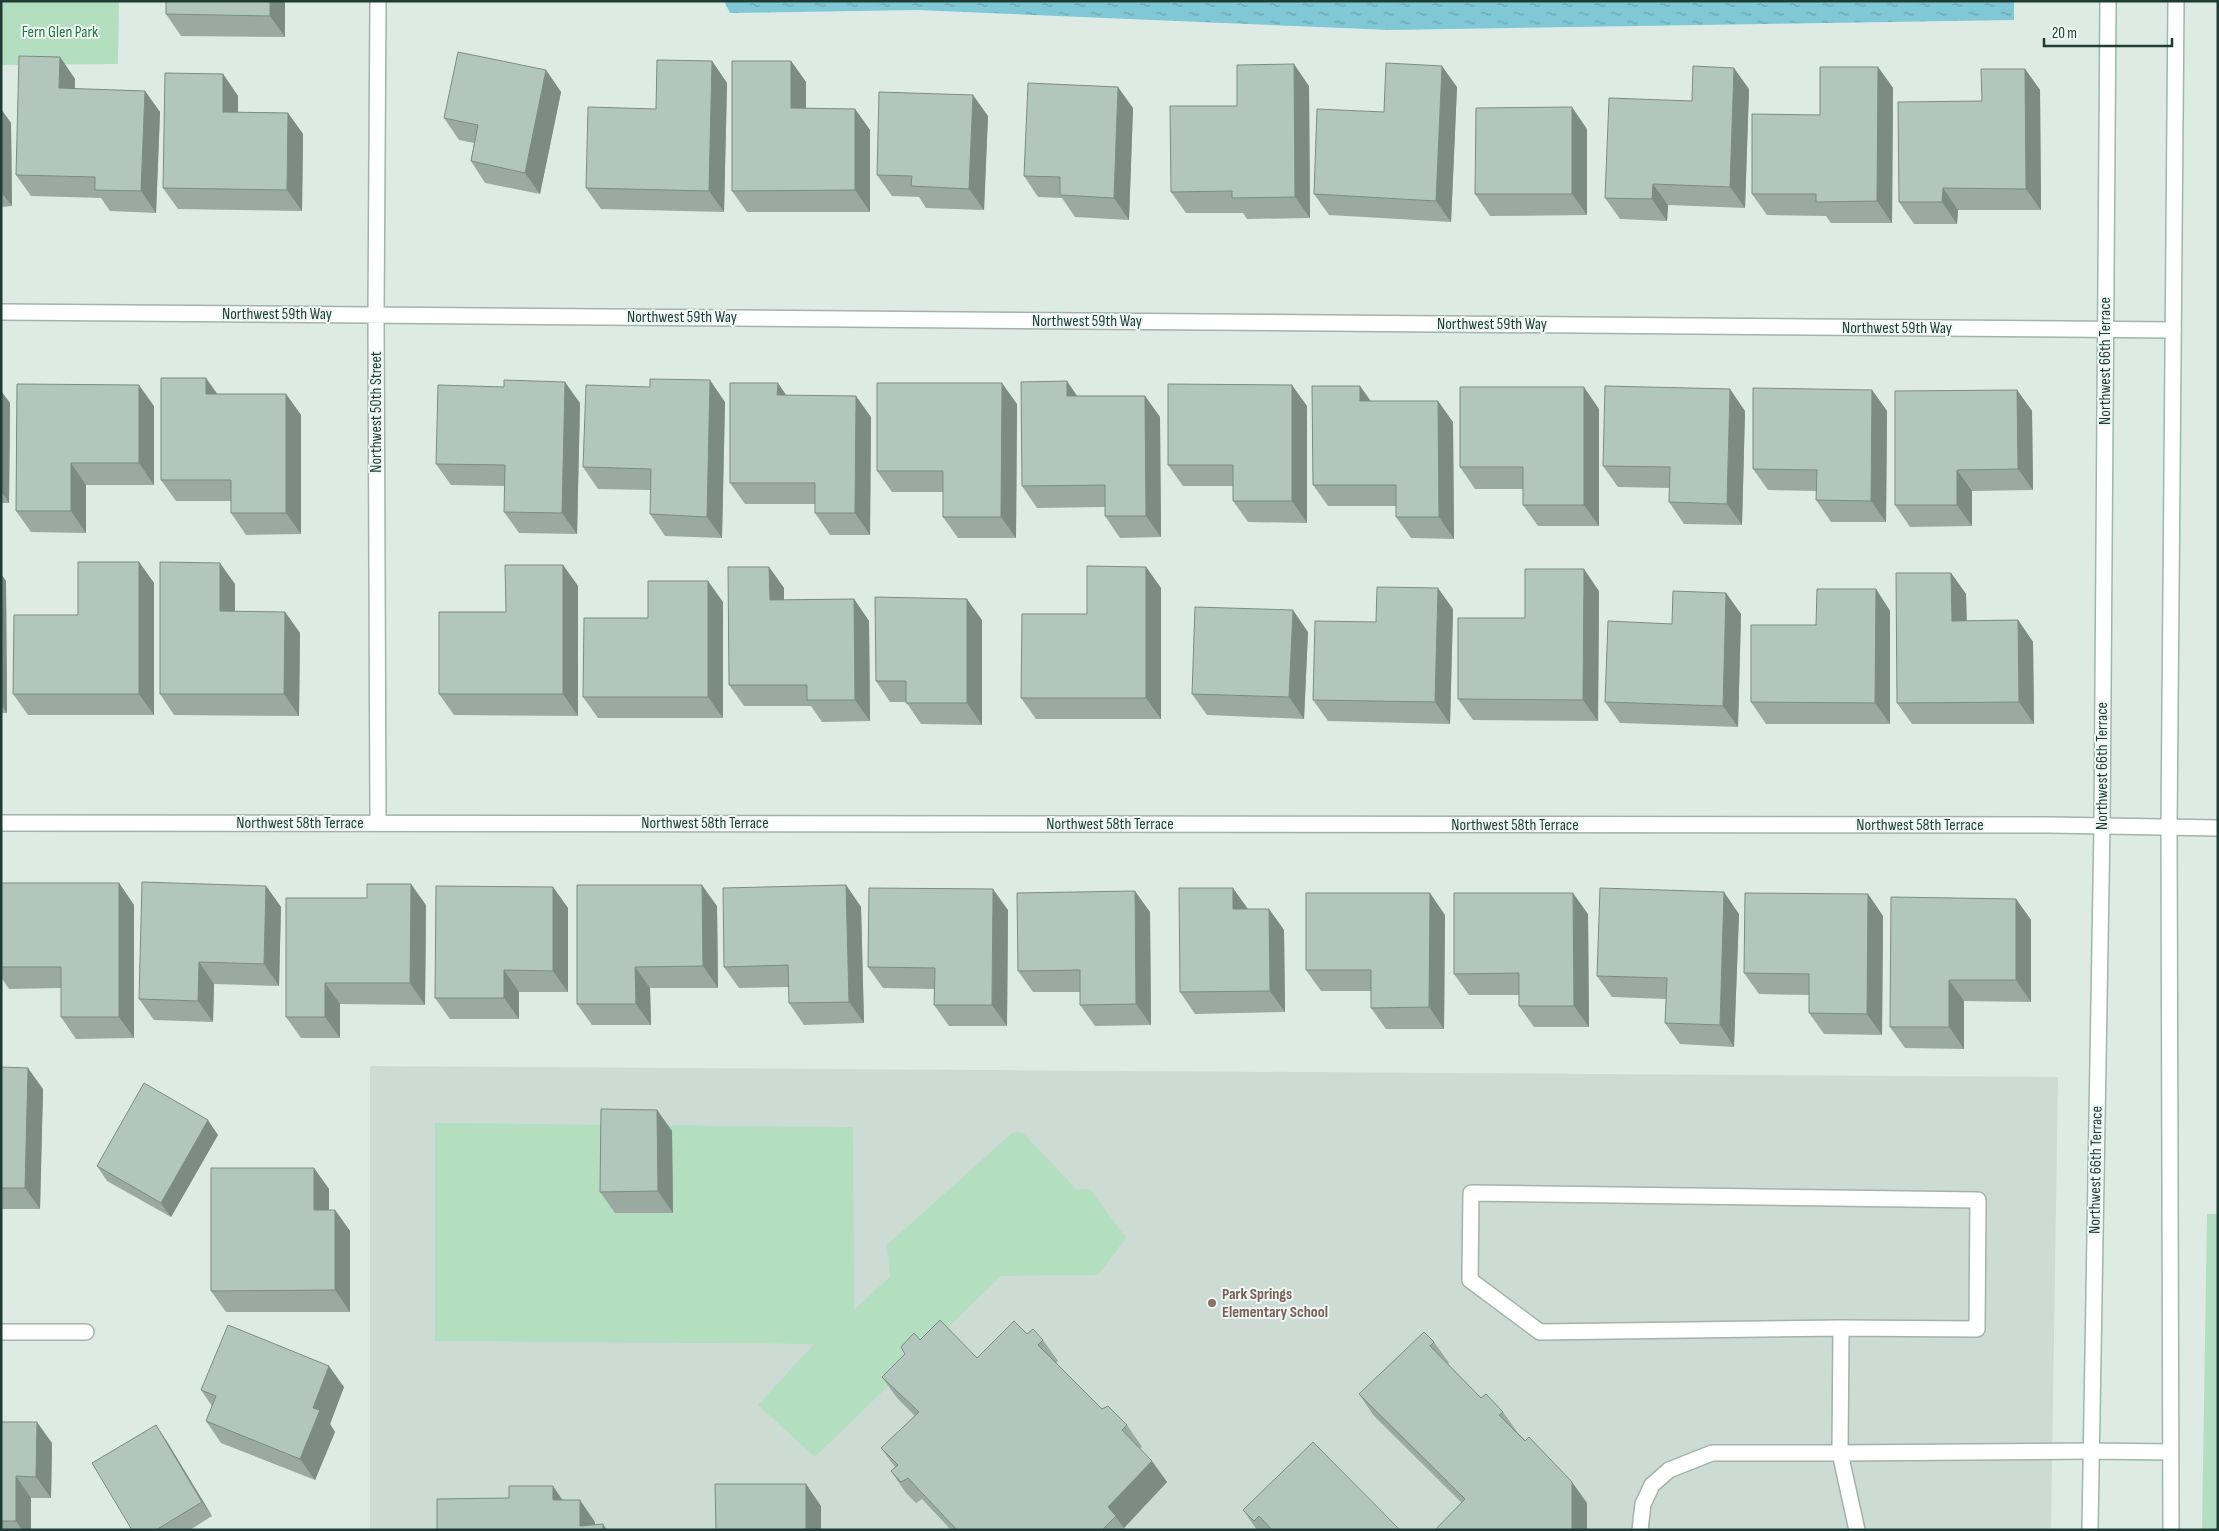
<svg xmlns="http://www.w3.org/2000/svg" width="2219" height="1531" viewBox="0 0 2219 1531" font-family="'Sofia Sans Condensed',sans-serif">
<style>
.built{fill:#ccdbd4}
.green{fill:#b4dec0}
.water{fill:url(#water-ripples)}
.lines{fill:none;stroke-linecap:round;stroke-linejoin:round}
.lane-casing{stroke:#a1b3ac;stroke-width:18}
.street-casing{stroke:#a1b3ac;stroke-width:18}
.secondary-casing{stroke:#9cb7ad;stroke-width:18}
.lane{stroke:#fff;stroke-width:15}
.street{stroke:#fff;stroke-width:15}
.secondary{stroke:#fff;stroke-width:15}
.wall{fill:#9aaaa3}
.shaded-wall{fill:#7d8b85}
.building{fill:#b3c6be;stroke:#7d8b85}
.education-dot{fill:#8d6e63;stroke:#eef7f3;stroke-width:2}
.labels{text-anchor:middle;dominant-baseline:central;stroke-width:4;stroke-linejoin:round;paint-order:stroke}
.park-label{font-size:16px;fill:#257544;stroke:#eef7f3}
.street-label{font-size:16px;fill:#1e3c34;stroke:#eef7f3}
.education-label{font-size:16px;font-weight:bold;fill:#785e54;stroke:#eef7f3;text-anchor:start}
</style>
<defs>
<pattern id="water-ripples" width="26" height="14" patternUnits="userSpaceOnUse" patternTransform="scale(1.25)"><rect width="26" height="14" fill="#80c8d5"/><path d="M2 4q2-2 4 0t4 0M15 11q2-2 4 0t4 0" fill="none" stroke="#68a4ae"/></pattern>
</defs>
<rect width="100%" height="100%" fill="#deebe5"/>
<path class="built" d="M370,1066l1688,11 -7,453h-1681z"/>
<path class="green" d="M1,1h118l-1,63 -117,1z
M435,1123l418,4 1,183 36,-33 -3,-32 125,-112 6,-1 5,1 54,57 13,-1 36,49 -28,37 -97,1 -186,181 -57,-52 56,-61 -379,-3z
M2207,1214h11v316h-16z"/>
<path class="water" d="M724,1h1290v19l-624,10 -473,-20 -187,3z"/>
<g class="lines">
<g class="lane-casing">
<path id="lane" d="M1841,1328l-301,4 -70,-52 1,-87 507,7 -1,129 -136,-1 -1,125 251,-2
M1640,1530l3,-26 9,-19 17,-15 43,-17h128l17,77"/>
</g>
<g class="street-casing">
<path id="street" d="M1,312l2172,18
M1,823l2049,2 168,3
M378,823l-2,-508 2,-314
M1,1332h85"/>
</g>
<g class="secondary-casing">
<path id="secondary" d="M2091,1451l80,1
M2090,1530l12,-704 6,-825
M2171,1530l-2,-703 7,-826"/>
</g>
<use href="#lane" class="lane"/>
<use href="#street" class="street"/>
<use href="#secondary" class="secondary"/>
</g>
<path class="wall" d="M285,1v36l-104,-1 -15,-22z
M60,57l15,22v10l70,2 15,21 -4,101 -46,-2 -9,-13 -70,-2 -15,-21z
M712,61l15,22 -3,129 -123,-3 -15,-21 70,-79z
M791,61l15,21v27h49l15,21v82h-123l-15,-21z
M1878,67l15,21 -1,135h-61l-5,-7 -59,-1 -15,-21z
M2025,69l15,21 1,120h-83l-1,14h-43l-15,-22 83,-101z
M546,70l15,22 -21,102 -55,-11 -14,-22 3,-18 -15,-3 -15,-22z
M223,74l15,22v16l50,1 15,21 -1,77 -124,-2 -15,-21z
M1309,86l1,132 -63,1 -4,-6h-57l-15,-21 66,-86z
M1457,87l-6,135 -122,-7 -15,-21 70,-82z
M1749,89l-4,119 -77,-3 -1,16 -47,-2 -15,-21 87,-97z
M1133,108l-4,112 -54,-3 -13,-19 -24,-1 -14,-21z
M1,109l10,14 1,83 -11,1z
M988,116l-4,94 -58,-2 -7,-11 -27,-1 -15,-21z
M1587,129v86l-97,1 -15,-22z
M17,384l137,22v79h-68v48l-55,-1 -15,-21z
M1360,386l10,15 83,21 1,117 -43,-1 -15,-21v-11h-68l-15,-21z
M1872,390l15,21 -1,111h-55l-15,-22v-9l-48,-1 -15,-21z
M2017,390l15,21 1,79 -61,1v35l-62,1 -15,-22z
M1,391l9,12 -1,100h-8z
M218,394h68l15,21v119l-55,1 -15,-22v-12h-55l-15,-21z
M786,395l85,22 -1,118h-40l-15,-22v-9h-70l-15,-21z
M1077,396h68l15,21 1,120 -41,1 -15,-22v-9l-68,1 -15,-22z
M725,402l-3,136 -57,-2 -15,-22 1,-24 -53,-1 -15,-22z
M580,403l-3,131 -58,-1 -15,-21 1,-26 -54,-1 -15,-21z
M1017,404l-1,134h-58l-15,-21v-25h-51l-15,-21z
M1307,406v117l-59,-1 -15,-21v-15h-50l-15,-21z
M1599,409v117h-61l-15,-21v-16h-48l-15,-22z
M1745,411l-3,114 -58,-1 -15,-22 1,-14 -52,-1 -15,-21z
M139,562l15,21v132h-126l-15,-21 65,-79z
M563,565l15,21v130l-124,-1 -15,-21 67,-82z
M769,567l15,21v12l70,-1 15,22 1,100 -48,1 -11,-16h-67l-15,-21z
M1146,567l15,21v131h-125l-15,-21 66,-84z
M1951,573l15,21 1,27 51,-1 15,22 1,82h-122l-15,-21z
M1,574l5,7 1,132h-6z
M235,584v27l50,1 15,21 -1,83 -125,-1 -14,-21z
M1876,589l14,22v113h-124l-15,-22 65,-77z
M1599,591l-1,130 -125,-1 -15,-21 67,-81z
M1726,593l15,21 -3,113 -118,-4 -15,-21 67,-78z
M723,602v116h-125l-15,-21 65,-79z
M1453,609l-3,115 -122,-3 -15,-21z
M982,620v105l-61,-1 -15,-22h-16l-14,-21z
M1308,632l-4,87 -97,-4 -15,-21z
M1,883h118l15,22v133l-58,1 -15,-22v-29l-52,1 -8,-12z
M846,885l15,22 3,116 -60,2 -15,-22v-16l-50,1 -15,-21z
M266,886l15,21 -2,79 -65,-2 -1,38 -59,-2 -15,-21z
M553,887l15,21v84h-49v27h-69l-15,-21z
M1868,894l15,22 -1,119 -58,-1 -15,-21v-18l-50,-1 -15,-21z
M286,898l140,7 -1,100 -85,-1v34h-39l-15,-21z
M2016,899l15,21v82l-67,-1v48l-59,-1 -15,-21z
M717,906l1,82h-68l1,37h-59l-15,-21z
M1248,909h21l15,21 1,82 -90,2 -15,-22z
M1008,910l-1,116h-58l-15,-21v-16l-51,-1 -15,-21z
M1150,912l1,113 -56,1 -15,-21v-13h-47l-15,-21z
M1588,914l1,113h-55l-15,-21v-11h-50l-15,-21z
M1739,914l-5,133 -54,-3 -15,-21 1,-24 -54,-2 -15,-21z
M1445,915l-1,114h-58l-15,-21v-17h-50l-15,-21z
M1,1067l42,22 -3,120h-39z
M657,1110l15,21 1,82h-58l-15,-21z
M218,1135l-47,82 -64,-36 -10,-15z
M314,1168l15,21v21h6l15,21v81h-124l-15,-21z
M1027,1334l16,6 15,21 -2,2 46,46 25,16 15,22 -2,1 27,34 -43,46 2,2h-175l-29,-31 -6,4 -10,-10 -15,-22 4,-4 -14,-19 34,-32 -18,-18 -15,-21 95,-19z
M1434,1342l15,21 -1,1 33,34 22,14 15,21 69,70 -126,-1 -87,-86 -15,-22z
M344,1387l-14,37 5,8 -20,48 -94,-37 -15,-22 6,-15 -11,-16z
M1,1422l51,21 -1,55h-20v32h-30z
M166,1440l46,76 -22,14h-58z
M1243,1510l157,20h-143z"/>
<path class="shaded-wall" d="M270,1h15v36l-15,-21z
M60,57l15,22 -1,30 -15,-21z
M712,61l15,22 -3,129 -15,-21z
M791,61l15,21v48l-15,-22z
M1294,64l15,22 1,132 -15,-21z
M1442,66l15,21 -6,135 -15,-21z
M1878,67l15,21 -1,135 -15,-22z
M1734,68l15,21 -4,119 -15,-21z
M2025,69l15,21 1,120 -15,-21z
M546,70l15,22 -21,102 -15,-21z
M223,74l15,22v37l-15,-21z
M1118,87l15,21 -4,112 -15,-22z
M145,91l15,21 -4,101 -15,-22z
M973,95l15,21 -4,94 -15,-21z
M1572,107l15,22v86l-15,-21z
M1,109l10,14 1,83 -11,-14z
M855,109l15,21v82l-15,-22z
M288,113l15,21 -1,77 -15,-21z
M1653,184l15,21 -1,16 -15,-22z
M1943,188l15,22 -1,14 -15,-22z
M206,378l15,21 -15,-5z
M710,380l15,22 -3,136 -15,-21z
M1067,381l15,22 -15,-7z
M565,382l15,21 -3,131 -15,-21z
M778,383l15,22 -16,-10z
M1002,383l15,21 -1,134 -15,-21z
M139,385l15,21v79l-15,-22z
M1292,385l15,21v117l-15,-22z
M1360,386l15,21 -15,-6z
M1584,387l15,22v117l-15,-21z
M1730,389l15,22 -3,114 -15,-21z
M1872,390l15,21 -1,111 -15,-21z
M2017,390l15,21 1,79 -15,-21z
M1,391l9,12 -1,100 -8,-12z
M286,394l15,21v119l-15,-21z
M856,396l15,21 -1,118 -15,-22z
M1145,396l15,21 1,120 -15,-21z
M1438,401l15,21 1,117 -15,-22z
M71,463l15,22v48l-15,-22z
M1957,470l15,21v35l-15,-21z
M139,562l15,21v132l-15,-21z
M220,563l15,21v49l-15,-22z
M563,565l15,21v130l-15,-22z
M769,567l15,21v34l-14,-22z
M1146,567l15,21v131l-15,-21z
M1584,569l15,22 -1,130 -15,-21z
M1951,573l15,21 1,48 -15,-21z
M1,574l5,7 1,132 -6,-9z
M708,581l15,21v116l-15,-21z
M1438,588l15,21 -3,115 -15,-22z
M1876,589l14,22v113l-15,-21z
M1726,593l15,21 -3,113 -15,-21z
M854,599l15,22 1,100 -15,-21z
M967,599l15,21v105l-15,-22z
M1293,610l15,22 -4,87 -15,-22z
M285,612l15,21 -1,83 -15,-22z
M2018,620l15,22 1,82 -15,-22z
M119,883l15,22v133l-15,-21z
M411,884l15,21 -1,100 -15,-22z
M702,885l15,21 1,82 -15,-22z
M846,885l15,22 3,116 -15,-21z
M266,886l15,21 -2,79 -15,-22z
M553,887l15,21v84l-15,-21z
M1233,888l15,21h-15z
M993,889l15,21 -1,116 -15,-21z
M1135,891l15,21 1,113 -15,-21z
M1724,892l15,22 -5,133 -14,-22z
M1430,893l15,22 -1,114 -15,-22z
M1573,893l15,21 1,113 -15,-21z
M1868,894l15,22 -1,119 -15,-21z
M2016,899l15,21v82l-15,-22z
M1269,909l15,21 1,82 -15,-21z
M199,962l15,22 -1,38 -15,-21z
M635,967l15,21 1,37 -15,-21z
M504,970l15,22v27l-15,-21z
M1949,980l15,21v48l-15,-22z
M325,983l15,21v34l-15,-21z
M28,1068l15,21 -3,120 -15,-21z
M657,1110l15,21 1,82 -15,-22z
M208,1120l10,15 -47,82 -10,-14z
M314,1168l15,21v43l-15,-22z
M335,1210l15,21v81l-15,-22z
M329,1366l15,21 -14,37 5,8 -20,48 -15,-21 13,-51z
M37,1422l15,21 -1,55 -15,-21z
M156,1425l10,15 46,76 -10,-14z
M1152,1461l15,21 -43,46 -16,-21z
M16,1476l15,22v32h-9l-6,-9z
M1572,1482l15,21v27h-15z
M806,1484l15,22v24h-15z
M553,1486l15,22 -15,-8z
M580,1500l15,22v8l-15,-4z
M603,1524l4,6h-4z"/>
<path class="building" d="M166,1h104v15l-104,-2z
M458,52l88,18 -21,103 -54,-12 7,-36 -34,-7z
M19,56l41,1 -1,31 86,3 -4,100 -46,-1v-13l-79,-2z
M657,60l55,1 -3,130 -123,-3 2,-81 68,2z
M732,61h59v47l64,1v81l-123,1z
M1386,63l56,3 -6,135 -122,-7 3,-85 67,3z
M1294,64l1,133 -63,1v-7l-61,1 -1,-86h67v-41z
M1693,66l41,2 -4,119 -77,-3 -1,15 -47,-1 4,-100 83,3z
M1820,67h58l-1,134 -61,1v-8h-64v-80l68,1z
M1981,69h44l1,120 -83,-1 -1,14h-43l-1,-100 84,-1z
M165,73l58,1v38l65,1 -1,77 -124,-2z
M1028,83l90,4 -4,111 -54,-3v-18l-36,-1z
M879,92l94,3 -4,94 -58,-3 1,-10 -35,-1z
M1572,107v87h-97l1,-86z
M161,378h45v16h80v119h-55v-33h-70z
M650,379l60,1 -3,137 -57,-3 1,-45 -68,-2 3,-82 64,2z
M504,380l61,2 -3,131 -58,-1 1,-47 -69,-1 2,-79 66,2z
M1067,381v15h78l1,120h-41v-31l-83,1 -1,-104z
M730,383h48l-1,12 79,1 -1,117h-40v-30h-85z
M877,383h125l-1,134h-58v-46h-66z
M17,384l122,1v78h-68v48h-55z
M1168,384l124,1v116h-59v-36h-65z
M1312,386h48v15h78l1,116h-43v-32h-83z
M1605,386l125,3 -3,115 -58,-2 1,-35 -67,-1z
M1460,387h124v118h-61v-38h-63z
M1753,388l119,2 -1,111 -55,-1 1,-30 -64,-1z
M2017,390l1,79 -61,1v35h-62v-114z
M78,562h61v132h-126l1,-79h64z
M160,562l60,1v48l65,1 -1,82h-124z
M505,565h58v129h-124v-82h67z
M1087,566l59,1v131h-125l1,-84h65z
M728,567h41l1,33 84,-1 1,101h-48v-15h-78z
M1525,569h59l-1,131 -125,-1v-81h67z
M1896,573h55l1,48 66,-1 1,82 -122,1z
M648,581h60v116h-125l1,-79h64z
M1377,587l61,1 -3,114 -122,-2 2,-79 61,1z
M1817,589h59l-1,114 -124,-1v-77h65z
M1673,591l53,2 -3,113 -118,-4 3,-81 64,3z
M875,597l92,2v104h-61v-22h-30z
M1195,607l98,3 -4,87 -97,-3z
M142,882l124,4 -2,78 -65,-2 -1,39 -59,-2z
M1,883h118v134h-58v-50h-60z
M367,884h44l-1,99h-85v34h-39v-119h81z
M577,885h125l1,81 -68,1 1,37h-59z
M846,885l3,117 -60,1 -1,-38 -64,2 -1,-79z
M436,886l117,1v84l-49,-1v28h-69z
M869,888l124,1 -1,116h-58l1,-37 -67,-1z
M1179,888h54v21h36l1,82 -90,1z
M1600,888l124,4 -4,133 -55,-2 2,-45 -70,-2z
M1135,891l1,113 -56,1v-35l-62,1 -1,-78z
M1306,893h124l-1,114 -58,1v-38h-65z
M1454,893h119l1,113h-55v-33l-65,1z
M1745,893l123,1 -1,120 -58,-1v-39l-65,-1z
M1891,897l125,2v81h-67v47h-59z
M1,1067l27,1 -3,120h-24z
M144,1083l64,37 -47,83 -64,-37z
M601,1109l56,1 1,81 -58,1z
M211,1168h103v42h21v80l-124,1z
M940,1320l37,38 37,-37 13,13 6,-5 10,11 -5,5 64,64 6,-3 19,19 -5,5 30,31 -44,46 8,9 -14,14h-145l-49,-52 -7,4 -10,-11 7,-6 -17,-17 38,-36 -37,-35 23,-23 -4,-7 13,-14 6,7z
M228,1325l101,41 -16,42 7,2 -20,49 -94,-38 10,-25 -15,-6z
M1424,1332l10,10 -4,4 51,52 5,-4 17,18 -4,3 26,26 4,-4 43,45v48h-137l30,-31 -106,-105z
M1,1422h36l-1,55 -20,-1v45h-15z
M156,1425l46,77 -46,28h-24l-40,-67z
M1313,1442l87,88h-128l-13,-14 -5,5 -11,-11z
M715,1484h91v46h-90z
M509,1486h44v14h27v26l23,-2v6h-166v-31l72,-1z"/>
<circle class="education-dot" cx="1212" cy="1303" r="5"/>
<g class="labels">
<g class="park-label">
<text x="60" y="32">Fern Glen Park</text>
</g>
<g class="street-label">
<text x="277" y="314">Northwest 59th Way</text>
<text x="682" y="317">Northwest 59th Way</text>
<text x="1087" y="321">Northwest 59th Way</text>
<text x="1492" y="324">Northwest 59th Way</text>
<text x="1897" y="328">Northwest 59th Way</text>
<text transform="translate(2105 361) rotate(-90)">Northwest 66th Terrace</text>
<text transform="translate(376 412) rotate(-90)">Northwest 50th Street</text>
<text transform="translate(2102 766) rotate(-90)">Northwest 66th Terrace</text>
<text x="300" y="823">Northwest 58th Terrace</text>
<text x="705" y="823">Northwest 58th Terrace</text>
<text x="1110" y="824">Northwest 58th Terrace</text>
<text x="1515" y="825">Northwest 58th Terrace</text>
<text x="1920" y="825">Northwest 58th Terrace</text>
<text transform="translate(2096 1170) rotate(-89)">Northwest 66th Terrace</text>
</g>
<g class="education-label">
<text x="1222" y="1294">Park Springs<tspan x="1222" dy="18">Elementary School</tspan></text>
</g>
</g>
<rect width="2219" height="1531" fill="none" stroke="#1e3c34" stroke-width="5"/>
<path d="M2044 38v8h128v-8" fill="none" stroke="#1e3c34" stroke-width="2.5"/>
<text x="2052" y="38" font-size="15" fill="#1e3c34" stroke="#eef7f3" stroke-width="4" paint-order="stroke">20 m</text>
</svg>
